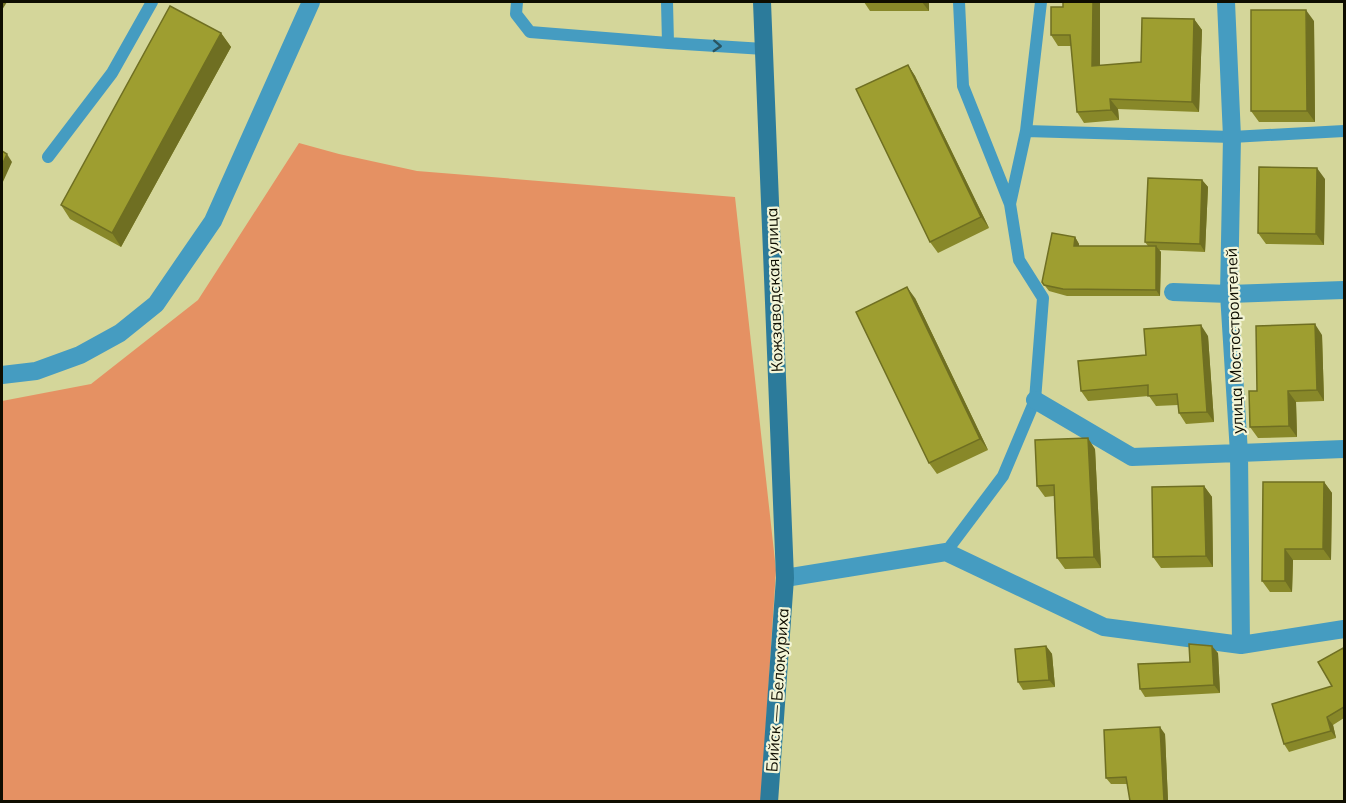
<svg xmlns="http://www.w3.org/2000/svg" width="1346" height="803" viewBox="0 0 1346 803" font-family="Mulish,sans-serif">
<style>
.green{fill:#e59163}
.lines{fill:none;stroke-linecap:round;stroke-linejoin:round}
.service{stroke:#459cc1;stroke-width:12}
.minor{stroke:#459cc1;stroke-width:18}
.tertiary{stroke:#459cc1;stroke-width:18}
.secondary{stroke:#2c7b9b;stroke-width:18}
.wall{fill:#888829}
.shaded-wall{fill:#6f6f22}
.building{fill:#9e9e30;stroke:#6f6f22;stroke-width:1.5}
.oneway{stroke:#2a5460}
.labels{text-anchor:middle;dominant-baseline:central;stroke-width:4.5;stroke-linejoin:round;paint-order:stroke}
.street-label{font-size:16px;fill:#0e0d00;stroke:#f3f5d7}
</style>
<rect width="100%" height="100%" fill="#d4d69a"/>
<path class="green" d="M299,143l40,11 78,17 318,26 41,373 -15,231 -759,1v-401l89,-17 107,-84z"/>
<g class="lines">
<path class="service" d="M517,2l-1,12 14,18 138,11 97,6
M667,2l1,41
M1026,131l206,6 112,-6
M48,157l64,-84 40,-71
M1010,204l16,-73 15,-129
M946,552l57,-76 32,-76 8,-102 -24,-38 -9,-56 -47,-118 -4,-84"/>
<path class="minor" d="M1226,2l6,135 -3,157 10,159 2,192
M1173,292l56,2 115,-4
M1035,400l97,57 212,-8
M785,578l161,-26 158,75 137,18 103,-16"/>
<path class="tertiary" d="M2,375l34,-4 44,-16 40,-22 36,-29 57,-83 98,-219"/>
<path class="secondary" d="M762,2l23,576 -16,224"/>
</g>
<path class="wall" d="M864,2h65v9h-59z
M1063,2h37v64l41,-4 53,-43 8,11 -3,82 -81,-3 1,11 -35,3 -7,-11 -6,-66h-13l-7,-11 12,-28z
M1314,21l1,101h-56l-8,-11z
M221,33l10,14 -110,200 -51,-28 -9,-14z
M908,65l7,11 74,152 -51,25 -8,-11z
M1325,179l-1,66 -58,-1 -8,-11z
M1202,180l6,7 -3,65 -46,-2 2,2 -1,44h-93l-18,-5 -7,-9 33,-45 4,7v2h69l-3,-4z
M915,298l73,152 -51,24 -8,-11z
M1322,335l2,66 -28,1 1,35 -39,1 -8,-11 7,-36z
M1208,336l6,86 -28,2 -7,-11 -1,-8 -22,1 -7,-10 -61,5 -7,-10 65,-36z
M1095,449l6,119 -36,1 -8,-11 -3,-62 -9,1 -8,-11z
M1324,482l8,11 -1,67h-38l-1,32h-22l-8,-11z
M1204,486l8,11 1,70 -52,1 -8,-11z
M1046,646l6,8 3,33 -32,3 -5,-8z
M1344,650v68l-11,7 3,13 -47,14 -5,-8 48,-58z
M1218,653l2,40 -75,4 -5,-8 50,-27z
M1165,734l3,67h-38l-3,-17h-16l-5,-6z"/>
<path class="shaded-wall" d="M2,2h5l-5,8z
M922,2h7v9z
M1093,2h7v75l-8,-11z
M1306,10l8,11 1,101 -8,-11z
M1194,19l8,11 -3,82 -7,-10z
M221,33l10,14 -110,200 -9,-14z
M908,65l7,11 74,152 -8,-11z
M1110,99l8,10 1,11 -8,-10z
M7,154l5,8 -10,22v-19z
M1317,168l8,11 -1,66 -8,-11z
M1202,180l6,7 -3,65 -5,-8z
M1075,237l4,7 -1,8 -4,-6z
M1156,246l5,6 -1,44 -4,-6z
M907,287l8,11 73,152 -8,-11z
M1315,324l7,11 2,66 -7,-11z
M1201,325l7,11 6,86 -7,-10z
M1288,391l8,11 1,35 -8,-11z
M1088,438l7,11 6,119 -7,-11z
M1324,482l8,11 -1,67 -8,-11z
M1204,486l8,11 1,70 -7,-11z
M1285,549l8,11 -1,32 -7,-11z
M1046,646l6,8 3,33 -6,-7z
M1212,646l6,7 2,40 -6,-8z
M1327,717l6,8 3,13 -5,-7z
M1160,727l5,7 3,67h-4z"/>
<path class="building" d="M1063,2h30l-1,64 49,-4 1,-44 52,1 -2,83 -82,-3 1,11 -34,2 -7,-77h-19v-28h12z
M170,6l51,27 -109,200 -51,-28z
M1251,10h55l1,101h-56z
M908,65l73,152 -51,25 -74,-153z
M2,151l5,3 -5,11z
M1259,167l58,1 -1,66 -58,-1z
M1148,178l54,2 -2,64 -55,-2z
M1052,233l23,4 -1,9h82v44l-93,-1 -19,-4 -2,-3z
M907,287l73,152 -51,24 -73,-151z
M1315,324l2,66 -29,1 1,35 -39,1 -1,-36h8l-1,-65z
M1201,325l6,87 -28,1 -2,-19 -29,2v-11l-67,6 -3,-30 68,-6 -2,-26z
M1088,438l6,119 -37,1 -3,-73 -17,1 -2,-46z
M1263,482h61l-1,67h-38v32h-23z
M1204,486l2,70 -53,1 -1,-70z
M1189,644l23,2 2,39 -74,4 -2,-25 52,-2z
M1046,646l3,34 -31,2 -3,-33z
M1343,648l1,3v56l-17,10 4,14 -47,13 -12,-40 60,-18 -14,-24z
M1160,727l4,74h-34l-4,-24 -20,1 -2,-48z"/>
<defs><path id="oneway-chevron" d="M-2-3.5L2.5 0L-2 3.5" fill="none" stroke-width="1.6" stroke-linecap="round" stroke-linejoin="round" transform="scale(1.5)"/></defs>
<use class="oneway" href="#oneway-chevron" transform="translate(717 46) rotate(3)"/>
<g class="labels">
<g class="street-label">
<text transform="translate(774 290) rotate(-92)">Кожзаводская улица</text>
<text transform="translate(1234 341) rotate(-92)">улица Мостостроителей</text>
<text transform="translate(777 690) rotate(-86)">Бийск — Белокуриха</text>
</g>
</g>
<rect width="1346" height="803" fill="none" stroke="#0e0d00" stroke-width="6"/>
</svg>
